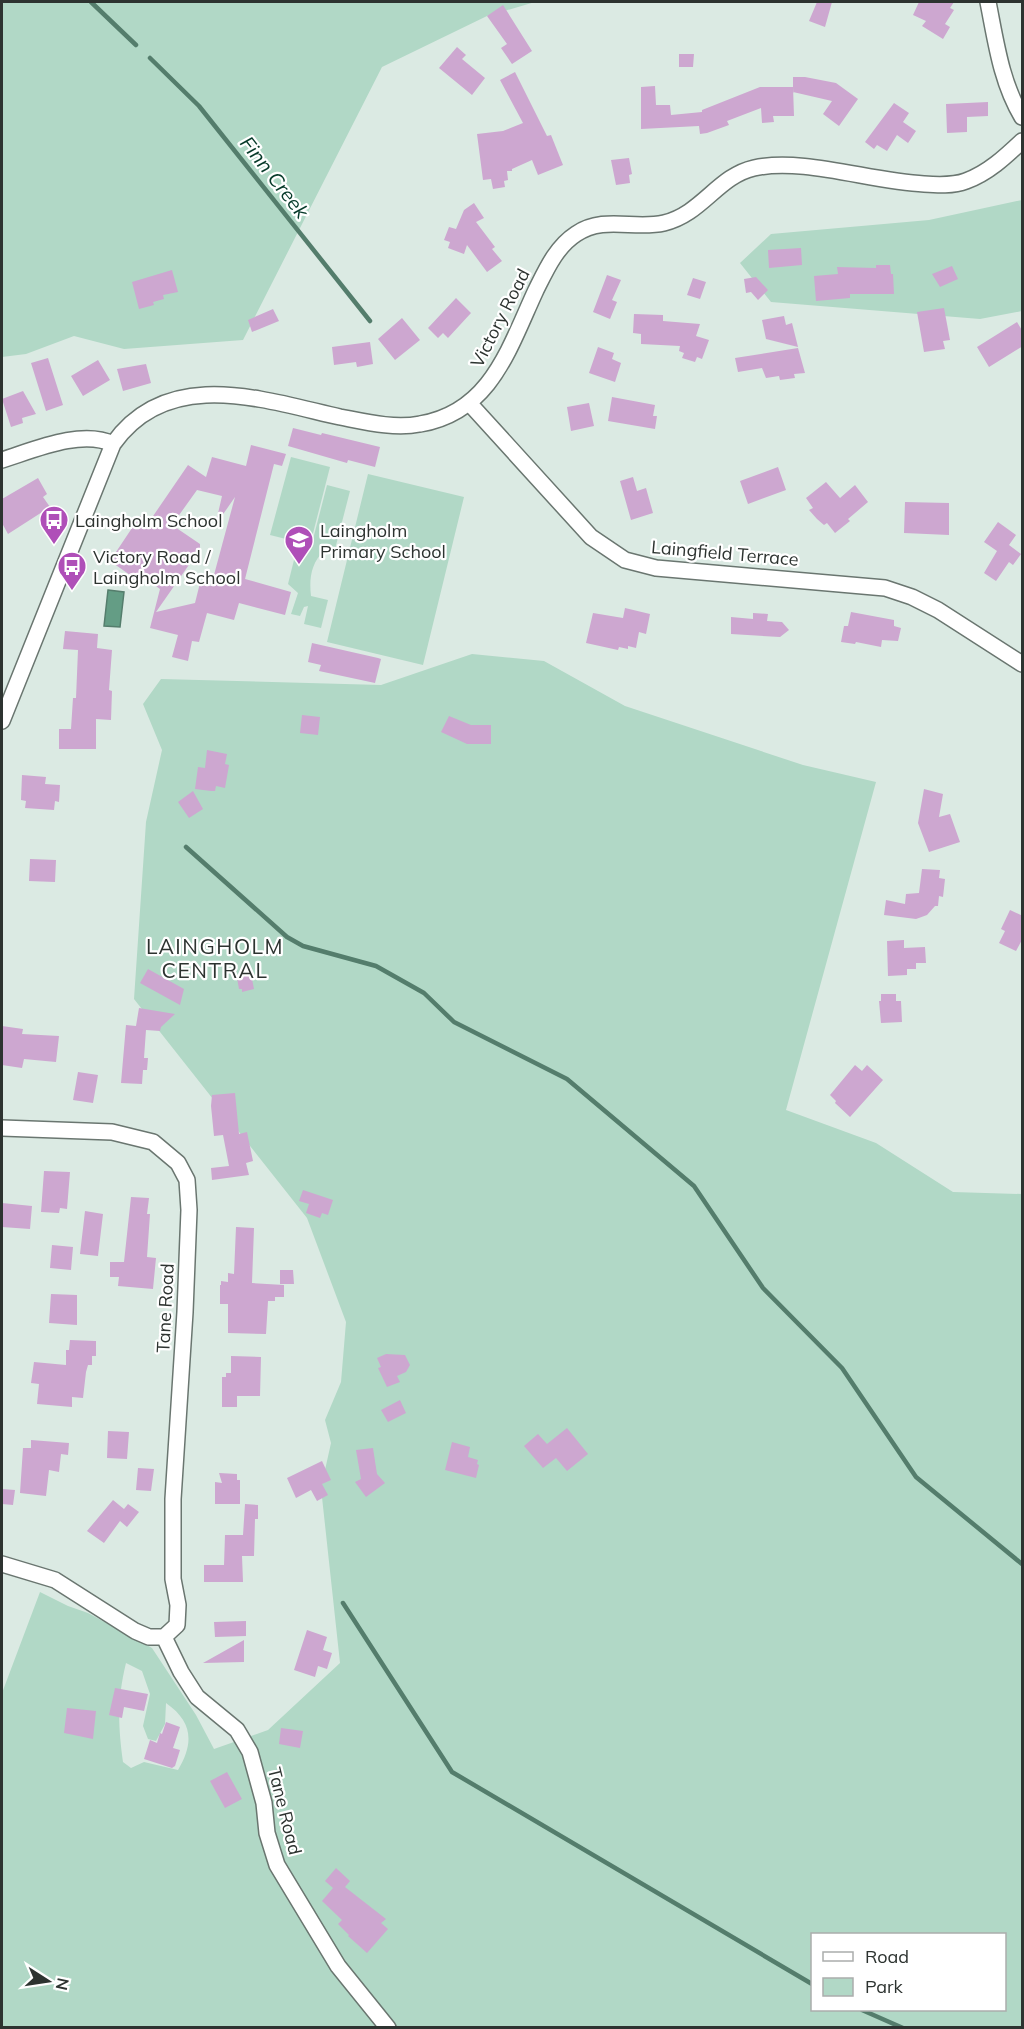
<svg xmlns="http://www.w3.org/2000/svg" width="1024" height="2029" viewBox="0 0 1024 2029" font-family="Mulish,sans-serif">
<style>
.green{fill:#b1d8c6;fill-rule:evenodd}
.water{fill:#649d85;stroke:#547d6c;stroke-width:1.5}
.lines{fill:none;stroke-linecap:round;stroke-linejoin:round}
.stream{stroke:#547d6c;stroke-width:4.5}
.building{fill:#cda7d0;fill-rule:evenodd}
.street-casing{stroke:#6a7670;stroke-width:18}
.street{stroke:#fff;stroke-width:15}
.labels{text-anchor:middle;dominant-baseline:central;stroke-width:4.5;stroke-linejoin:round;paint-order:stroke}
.street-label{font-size:18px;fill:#2d3330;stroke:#fff}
.poi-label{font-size:18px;fill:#2d3330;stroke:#fff;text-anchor:start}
.water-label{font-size:20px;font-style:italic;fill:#063a29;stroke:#fff}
.quarter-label{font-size:21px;letter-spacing:1.5px;fill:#2d3330;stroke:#fff}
</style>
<rect width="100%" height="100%" fill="#dbeae3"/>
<path class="green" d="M2,2h533l-48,14 -105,51 -139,273 -119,9 -50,-13 -48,18 -24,3z
M1022,200v111l-42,8 -209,-17 -31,-39 31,-29 158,-14z
M291,457l39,10 -20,78 -40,-10z
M368,474l96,23 -41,168 -96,-23z
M327,485l23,6 -16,62 -10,-2c-13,12 -15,28 -13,45l17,4 -7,28 -17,-4 4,-18 -4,1 -4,9 -9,-2 7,-21 -10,-9 10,-40 13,3z
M472,654l72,7 81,45 178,59 73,17 -90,328 90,33 77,49 69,2v833h-1020v-334l38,-101 28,14 20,7 64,35 44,67 18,34 54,-19 72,-67 -19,-175 10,-45 -6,-23 16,-38 5,-60 -39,-104 -173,-219 12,-177 16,-72 -19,-46 18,-25 220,6zM126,1663l16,8 8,23 -7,32 5,13 8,2 9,-17 1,-21c27,19 28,40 12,67l-34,-8 -13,6 -8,-6c-5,-37 -6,-62 3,-99zM812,1934h192v76h-192z"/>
<path class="water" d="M108,590l16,2 -4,35 -16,-1z"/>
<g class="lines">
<path class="stream" d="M91,2l45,43
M150,58l49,48 171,215
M186,847l101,90 16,9 73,20 48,27 30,29 113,57 127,107 69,102 79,80 74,109 106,87
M343,1603l109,169 360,212
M862,2010l41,18"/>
</g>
<path class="building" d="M817,2h15l-7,25 -16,-6z
M919,2h35l-4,6 4,2 -9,14 5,3 -7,12 -21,-13 4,-5 -13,-6z
M503,5l29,46 -20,13 -11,-16 6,-4 -20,-28z
M457,47l9,8 -4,4 23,19 -13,17 -33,-27z
M679,54h15l-1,13h-14z
M515,72l32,64 4,-1 12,30 -25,10 -6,-15 -20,9v2h-5l1,9 -4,1 1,6 -12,2 -2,-10 -8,1 -6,-46 26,-3 20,-8 -23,-43z
M793,77h12l31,6 22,16 -19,27 -16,-12 9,-13 -39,-9z
M655,86l1,19h14l1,10 31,-3v-2l58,-23h33l1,29h-21l1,6 -12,1 -1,-15 -34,13 2,4 -22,8 -7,1 -1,-8 -58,3v-42z
M988,102v14l-21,1v15l-20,1 -1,-29z
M894,103l15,10 -6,9 13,9 -8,12 -11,-8 -10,16 -10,-6 -3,4 -9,-7z
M629,158l3,16 -3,1 1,8 -14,2 -5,-25z
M474,203l10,15 -8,4 19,25 -3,2 10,12 -15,11 -20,-27 -3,9 -16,-6 2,-6 -6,-2 5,-13 7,2 8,-19z
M801,248l1,17 -33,3 -1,-18z
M876,265h14l1,9h2l1,20h-44v4l-34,3 -2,-25 24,-2 -1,-7 39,1z
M952,266l6,13 -18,8 -8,-13z
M172,270l6,22 -15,3 1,4 -11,3 1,3 -15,4 -7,-27z
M607,275l14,5 -9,20 5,2 -7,17 -17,-7z
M756,277l12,13 -10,10 -7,-8 -5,1 -2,-14z
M693,278l13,4 -6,17 -13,-4z
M456,298l15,15 -23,25 -5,-5 -5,5 -10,-10z
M944,308l6,32 -7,1 2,8 -21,3 -7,-40z
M273,309l6,12 -27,11 -4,-12z
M634,314l29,1v6l37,3 -4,12 13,4 -7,19 -5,-2 -2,5 -13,-4 2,-5 -5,-2 1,-5 -39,-2v-10l-8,-1z
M784,316l2,9 6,-2 6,24 -32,-8 -4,-19z
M402,318l18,22 -25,20 -17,-21z
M1017,322l6,10v14l-34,21 -12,-20z
M370,342l3,22 -16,3 -1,-5 -22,3 -2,-18z
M598,347l16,6 -2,6 9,4 -6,19 -26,-9z
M798,348l7,25 -11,1 1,4 -15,2 -1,-4 -13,2 -4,-10 -24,4 -3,-14z
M48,358l15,47 -17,6 -15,-48z
M98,360l12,20 -27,16 -12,-20z
M146,364l5,19 -28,8 -6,-22z
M23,391l13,23 -14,4 1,5 -12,4 -9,-28z
M612,397l43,8 -2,11h4l-2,13 -47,-8z
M589,403l5,23 -23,5 -4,-24z
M293,428l28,7 1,-2 58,14 -5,20 -27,-7 -1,3 -59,-17z
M251,445l35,9 -4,12 -8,-2 -29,115 46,13 -6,23 -46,-12 -5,17 -27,-7 -8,29 -7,-1 -4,20 -16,-4 6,-22 -28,-7 10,-39 -17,-12 -3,5 -30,-21 30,-45 9,6 39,-57 18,12 6,-20 34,9zM197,490l25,6 -6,26 1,1 18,-26 -24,89 -11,-3 -5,20 -39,9 44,-63v-5l-28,-19z
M778,467l8,23 -38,14 -8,-23z
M633,477l4,14 9,-3 7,25 -22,7 -11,-39z
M38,478l9,16 -4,3 7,10 -42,27 -6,-11v-24z
M826,482l14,16 15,-13 13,17 -20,17 2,2 -15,12 -8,-10 -3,2 -7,-6 -8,-9 4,-2 -7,-10z
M905,502l44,1v32l-45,-2z
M998,522l18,13 -7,10 12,9 -8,11 -4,-3 -13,19 -12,-8 13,-22 -13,-9z
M625,608l25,6 -4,20 -7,-2 -3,16 -8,-2v3l-9,-2 -1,3 -32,-7 7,-30 30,5z
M851,612l43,8v6l7,2 -3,13 -16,-1 -1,7 -25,-5 -1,2 -14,-2 3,-16h4z
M753,613l15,1 -1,7 15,1 7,8 -9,7 -49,-3v-17l22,2z
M65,631l33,3 -1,14 15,2 -3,40 3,1 -1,29 -15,-1v30h-37v-20h12l2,-31h3l2,-48 -15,-1z
M312,643l66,15 3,1 -6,24 -56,-12 2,-6 -13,-3z
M302,715l18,2 -2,18 -18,-2z
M449,716l22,9h20v19h-24l-26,-12z
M207,750l20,4 -2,10 4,1 -4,23 -9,-2 -1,5h-4l-16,-2 3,-22 7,1z
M22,775l24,2 -1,7 15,1 -1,17 -4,-1 -1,9 -29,-2 1,-7 -5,-1z
M924,789l19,5 -4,23 11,-3 10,28 -31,10 -11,-29z
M193,791l10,18 -14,9 -11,-16z
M30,859l26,1 -1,22 -26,-1z
M922,869l18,1 -1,8 6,1 -2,18 -4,-1 -1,10h-3l-8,9 -11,4 -32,-4 2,-15 19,4 1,-10 13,-1z
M1010,910l13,6v22l-7,13 -17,-8 6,-12 -4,-2z
M904,940v8l21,-1 1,16h-10v6h-9v6l-19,1 -1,-35z
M148,969l36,20 -4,16 -40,-22z
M251,974l3,15 -12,3v-3h-3l-2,-11z
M881,994h15v7h5l1,21 -21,1 -2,-22h2z
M139,1008l36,6 -14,13 -1,4 -14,-1 -2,28h4l-1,12h-4l-1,14 -21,-1 5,-58 10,1z
M2,1026l21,3 -1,5 37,2 -3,26 -32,-3 -2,9 -20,-3z
M855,1065l7,6 5,-6 16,15 -33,37 -15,-14 1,-2 -6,-6z
M78,1072l20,3 -5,28 -20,-3z
M235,1093l4,41 8,-2 6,29 -7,2 3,12 -37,5 -1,-12 18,-2 -6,-31 -9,1 -3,-30 1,-11z
M44,1171l26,1 -3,37 -7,-1 -1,5 -18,-1z
M303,1190l30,10 -5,15 -6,-2 -2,5 -14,-5 3,-9 -10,-3z
M131,1197l18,1 -2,16h3l-3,43 9,1 -3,31 -35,-3 1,-9h-9v-15h14z
M2,1203l30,3 -2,23 -28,-2z
M85,1211l18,3 -5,42 -18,-2z
M236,1227l18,1 -2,55 32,2v12h-9v4h-7l-2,33 -38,-1v-29h-8v-19h1v-4l7,1v-9l6,1z
M52,1245l21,2 -2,23 -21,-2z
M280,1270h13l1,14h-14z
M51,1294l26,1v30l-28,-2z
M70,1340l26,1v15h-4v9h-4l-2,7 -3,26 -11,-1v10l-35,-3 2,-20 -8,-1 3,-21 32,3v-15h3z
M386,1354l19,1 5,10 -4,7 -9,4 3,6 -13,5 -9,-19 3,-1 -4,-9z
M231,1356l30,1 -1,39h-23v11h-15v-30h4v-4h5z
M400,1400l6,13 -18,9 -7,-12z
M567,1428l21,26 -21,17 -11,-13 -13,10 -19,-22 14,-12 9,10z
M108,1431l21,1 -2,27 -20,-1z
M31,1440l38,3 -1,12 -7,-1 -2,18 -10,-2 -3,26 -26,-3 3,-45h8z
M452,1442l18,5 -2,10 10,3 -1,4 2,1 -3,13 -31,-8z
M373,1448l4,26 8,9 -19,14 -11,-15 6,-3 -5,-29z
M322,1461l9,19 -9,4 6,11 -11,6 -6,-11 -15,8 -9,-20z
M138,1468l16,1 -3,22 -15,-1z
M219,1473l18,1v6h3v24h-25v-22l7,1z
M2,1489l13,1 -2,15 -11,-1z
M113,1500l11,9 4,-5 11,8 -12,15 -7,-6 -16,22 -17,-12z
M245,1504l13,1v14h-3l-1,37h-12l1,26h-39v-17h20l1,-30h18z
M246,1621v15l-31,1 -1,-15z
M307,1630l20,7 -4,13 9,3 -5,16 -9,-3 -3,11 -21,-7z
M244,1640v22l-41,1z
M115,1688l33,6 -4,17 -20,-4 -2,11 -13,-3z
M67,1708l29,3 -3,28 -29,-6z
M166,1722l14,5 -7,21 7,2 -5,16 -3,2 -28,-9 6,-19 7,3 3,-10 2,1z
M281,1728l22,3 -3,17 -21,-4z
M227,1772l15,27 -17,9 -15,-27z
M336,1868l14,13 -5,6 41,32 -5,4 7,6 -21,24 -19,-17 1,-1 -11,-11 4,-4 -20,-19 11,-13 -8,-7z"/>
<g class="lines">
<g class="street-casing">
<path id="street" d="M988,2c8,40 13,80 34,115
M470,404l121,133 34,23 31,8 229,20 27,9 26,13 84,54
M2,460c32,-10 79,-31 111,-16
M2,721l111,-277c55,-78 151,-44 227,-27 26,5 54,12 80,7 71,-12 89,-76 116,-134 10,-20 20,-43 40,-56 28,-19 58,-4 88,-11 38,-9 54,-47 90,-55 49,-11 118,14 170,16 13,1 29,2 42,-3 22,-8 39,-24 56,-40
M2,1128l110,4 41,10 25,21 9,17 2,30 -4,102 -12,187v80l5,26 -1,20 -13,12h-15l-14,-6 -80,-51 -53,-16
M164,1637l17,35 16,25 40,33 13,22 14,51 3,30 10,32 61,101 50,62"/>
</g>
<use href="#street" class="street"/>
</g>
<defs>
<g id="bus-pin" transform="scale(1.5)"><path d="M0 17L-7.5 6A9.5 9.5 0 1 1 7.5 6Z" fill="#af4fb8" stroke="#fff"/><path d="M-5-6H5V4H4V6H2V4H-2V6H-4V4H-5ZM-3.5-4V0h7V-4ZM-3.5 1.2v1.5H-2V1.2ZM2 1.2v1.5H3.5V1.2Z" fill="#fff"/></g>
<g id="school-pin" transform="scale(1.5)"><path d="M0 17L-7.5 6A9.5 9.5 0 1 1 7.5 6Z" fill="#af4fb8" stroke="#fff"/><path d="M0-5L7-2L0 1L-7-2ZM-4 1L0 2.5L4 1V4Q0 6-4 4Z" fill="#fff"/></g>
</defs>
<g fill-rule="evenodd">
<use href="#bus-pin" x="54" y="520"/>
<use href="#school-pin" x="299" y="540"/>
<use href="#bus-pin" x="72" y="566"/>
</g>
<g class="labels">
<g class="street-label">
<text transform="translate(500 318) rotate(-63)">Victory Road</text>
<text transform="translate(725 553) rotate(5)">Laingfield Terrace</text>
<text transform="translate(165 1308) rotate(-87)">Tane Road</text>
<text transform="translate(285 1811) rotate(76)">Tane Road</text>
</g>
<g class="poi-label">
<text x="75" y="520">Laingholm School</text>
<text x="320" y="530">Laingholm<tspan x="320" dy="21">Primary School</tspan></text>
<text x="93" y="556">Victory Road /<tspan x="93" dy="21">Laingholm School</tspan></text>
</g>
<g class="water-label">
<text transform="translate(275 177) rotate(52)">Finn Creek</text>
</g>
<g class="quarter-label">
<text x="215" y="946">LAINGHOLM<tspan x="215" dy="24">CENTRAL</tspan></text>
</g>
</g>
<rect width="1024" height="2029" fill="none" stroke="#2d3330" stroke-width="6"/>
<rect x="811" y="1933" width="195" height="78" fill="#ffffff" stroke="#abadac" stroke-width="1.5"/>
<rect x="823" y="1952" width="30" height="9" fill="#ffffff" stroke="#abadac" stroke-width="1.5"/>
<text x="865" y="1963" font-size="18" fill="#2d3330">Road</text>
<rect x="823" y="1978" width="30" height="18" fill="#b1d8c6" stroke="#abadac" stroke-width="1.5"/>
<text x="865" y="1993" font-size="18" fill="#2d3330">Park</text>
<g transform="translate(48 1981) rotate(102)" stroke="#ffffff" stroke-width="4.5" paint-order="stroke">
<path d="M0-4.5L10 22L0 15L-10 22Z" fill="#2d3330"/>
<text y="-9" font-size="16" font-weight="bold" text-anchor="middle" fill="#2d3330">N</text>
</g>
</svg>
